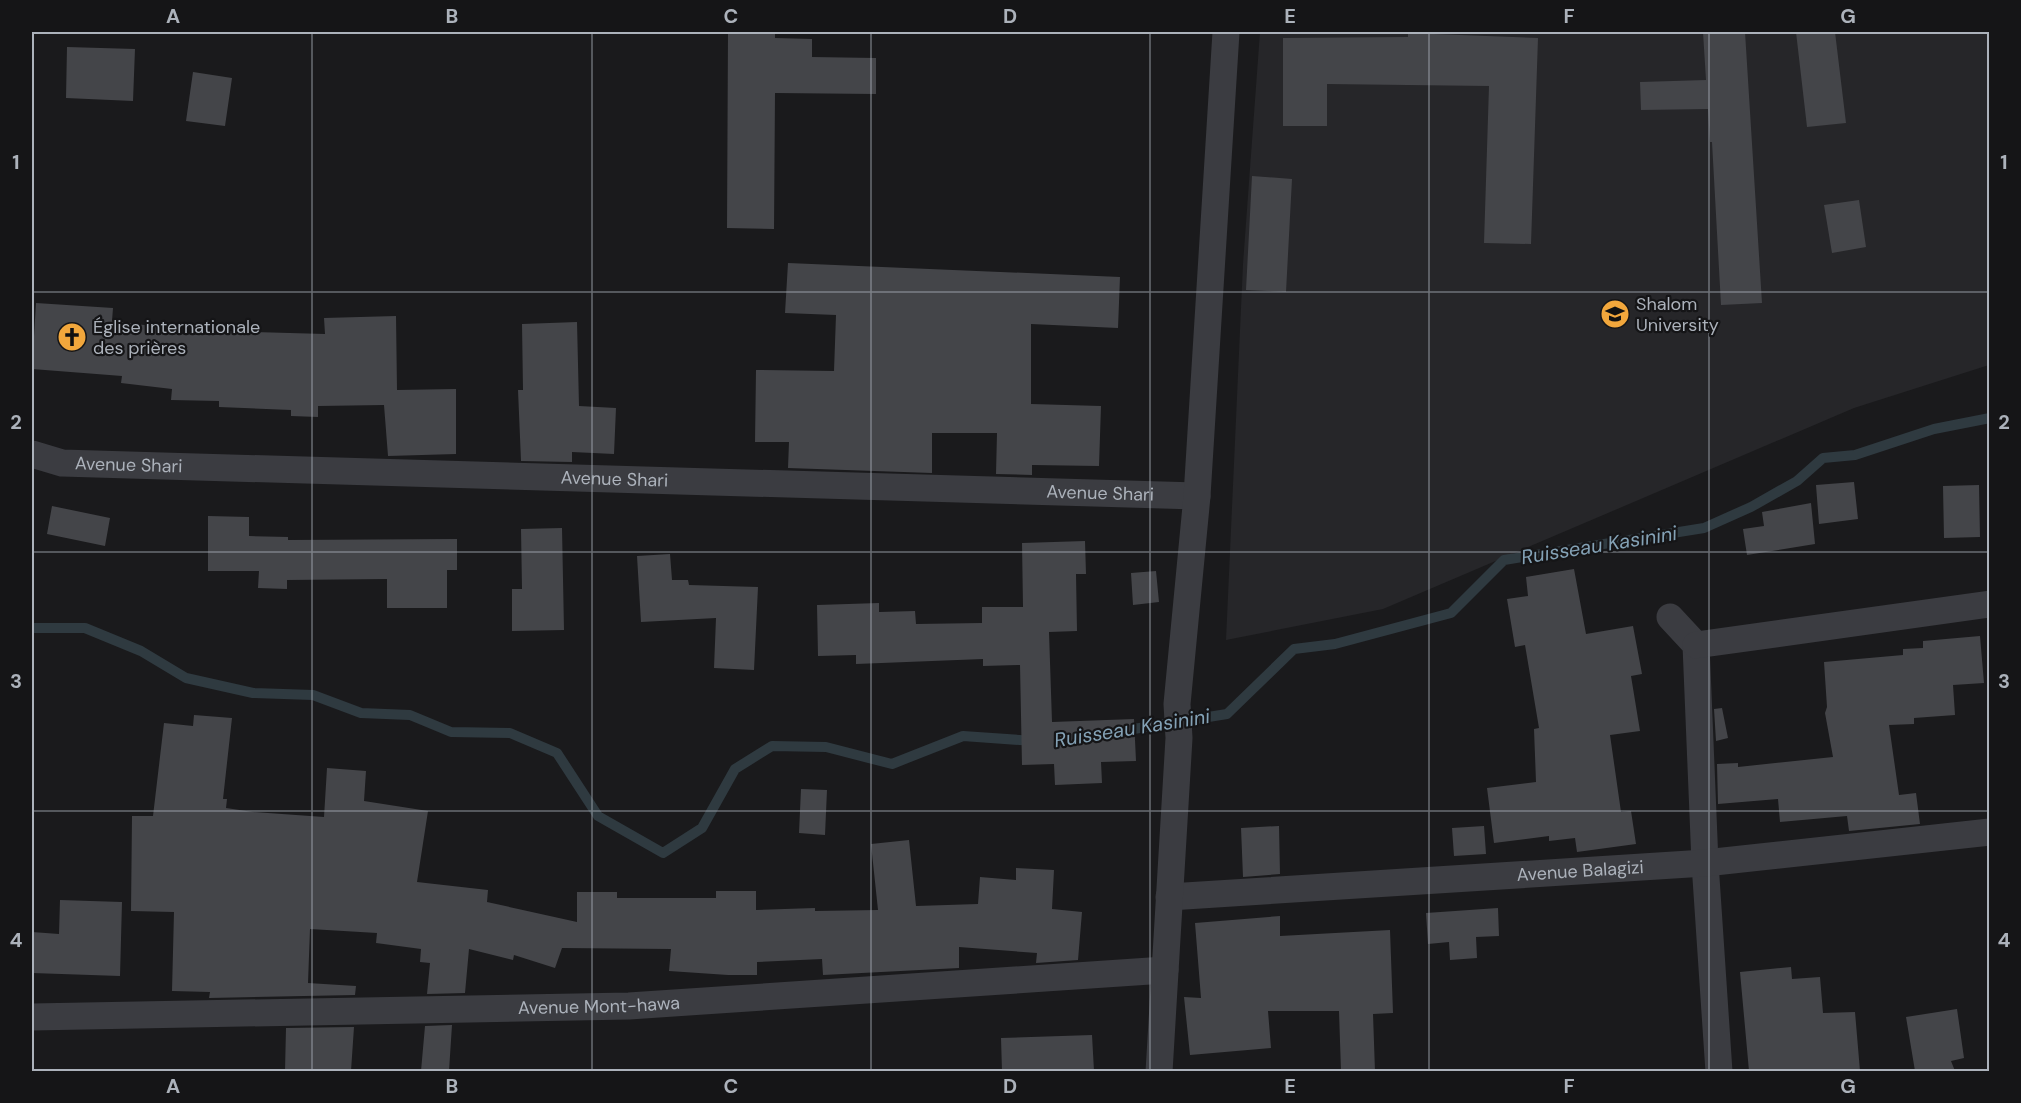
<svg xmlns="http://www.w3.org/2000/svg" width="2021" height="1103" viewBox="0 0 2021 1103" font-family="'DM Sans',sans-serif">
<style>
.built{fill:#262629}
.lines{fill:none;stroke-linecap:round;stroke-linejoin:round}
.stream{stroke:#2f3a40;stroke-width:10}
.building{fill:#444549}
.street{stroke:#3b3c41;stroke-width:27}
.grid{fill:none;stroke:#acb2bb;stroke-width:1.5;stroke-opacity:0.55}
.labels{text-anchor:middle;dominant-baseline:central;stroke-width:4.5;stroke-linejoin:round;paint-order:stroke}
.poi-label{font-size:18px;fill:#acb2bb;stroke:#151517;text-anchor:start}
.street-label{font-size:18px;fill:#acb2bb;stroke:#151517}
.water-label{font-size:20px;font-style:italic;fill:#84a2b6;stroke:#151517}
.neatline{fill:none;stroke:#acb2bb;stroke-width:2}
.grid-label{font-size:20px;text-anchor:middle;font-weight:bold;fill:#acb2bb}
</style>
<rect width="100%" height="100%" fill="#1a1a1c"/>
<path class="built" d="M1260,32h729v333l-135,43 -471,201 -157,31 17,-376z"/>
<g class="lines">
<path class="stream" d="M32,628h53l56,23 45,27 67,15 60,2 48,18 49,2 41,17 59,1 47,20 41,63 65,37 39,-25 33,-59 37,-23 54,1 66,17 71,-28 71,5
M1121,731l106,-17 67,-65 41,-5 116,-31 53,-53 200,-32 47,-21 46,-26 26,-23 32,-3 79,-26 56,-11"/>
</g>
<path class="building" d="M728,32h47v6l37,1v18l64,1v36l-101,-1 -1,136 -47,-1z
M1703,32h42l17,271 -41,2 -9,-163h-2l-2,-33 -67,1 -1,-28 66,-2z
M1796,32h39l11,91 -39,4z
M1408,33l130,5 -7,206 -47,-1 5,-157 -162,-2v42h-44v-88l125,-1z
M67,47l68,2 -2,52 -67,-3z
M193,72l39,6 -7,48 -39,-5z
M1252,176l40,3 -6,113 -40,-2z
M1859,200l7,47 -34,6 -8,-48z
M788,263l332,14 -2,51 -87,-4v80l70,2 -2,60 -67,-1v10l-36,-1 1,-41h-65v40l-144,-5 1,-26h-34l1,-72 78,1 2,-56 -51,-2z
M36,303l77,5 -1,13 56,7 -1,6 55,1v-4l103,3 -1,-16 72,-2 1,74 59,-1v65l-68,2 -4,-51 -66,1v11l-27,-1v-6l-72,-3v-6l-48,-1 1,-11 -51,-6 1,-7 -90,-7z
M577,322l2,84 37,2 -2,46 -42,-2v10l-51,-1 -3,-71h5l-1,-66z
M1854,482l4,37 -39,5 -3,-39z
M1979,485l1,52 -36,1 -1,-52z
M1811,503l4,41 -68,11 -4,-26 21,-3 -2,-14z
M52,506l58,12 -5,28 -58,-12z
M208,516l41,1v19l39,1v3l169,-1v31h-10v38h-60v-29l-100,1v9l-29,-1 1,-17h-51z
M562,528l2,102 -52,1v-42h10l-1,-60z
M1085,541l1,33h-10l1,57 -28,1 3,90 82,-3 2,42 -35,1 1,21 -47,2 -1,-21 -32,1 -2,-100 -37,1v-7l-127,5v-9l-38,1 -1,-51 62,-2v9l36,-1 1,13 66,-1v-16h41l-1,-64z
M670,554l2,26h16l1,5 69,2 -4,83 -40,-2 2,-50 -75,4 -4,-66z
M1574,569l12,65 47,-8 9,48 -11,2 9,55 -30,4 11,77 10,-1 5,33 -59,8 -2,-14 -26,3v-5l-55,7 -7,-55 49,-6 -2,-53 5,-1 -14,-83 -10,2 -8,-48 21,-3 -2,-19z
M1156,571l3,31 -26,3 -2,-32z
M1980,636l4,47 -31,2 2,30 -41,3v6l-25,1 10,70 17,-2 4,31 -71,7 -2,-15 -67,6 -2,-23 -60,5 -1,-40 21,-1v4l95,-10 -8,-44 2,-6 -3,-45 79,-7v-6l20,-1v-7z
M1722,708l6,30 -12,3 -2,-32z
M194,715l38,3 -9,81h4l-1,9 27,4 71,5 3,-49 39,3 -2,30 64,10 -11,71 71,8 -1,12 90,20v-30h40v6h99v-7h40v19l59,-2v3l63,-1 -7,-66 38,-4 7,66 62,-2 2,-27 36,3v-12l38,2 -2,39 30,3 -4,48 -42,3 1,-10 -78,-6v21l-136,7 -1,-16 -65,3v13h-29l-59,-4 2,-22 -109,-1 -7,20 -41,-13 -1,5 -44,-11 -4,44 -38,1 3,-31 -10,-1 1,-13 -45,-6 1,-10 -67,-4 -2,54 48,3 -1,9 -146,3 1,-6 -38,-1 2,-79 -43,-1 1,-95h21l11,-93 29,3z
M801,789l26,1 -2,45 -26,-2z
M1279,826l1,48 -37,3 -2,-49z
M1484,826l2,28 -32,2 -2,-28z
M60,900l62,2 -2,74 -88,-3v-41l27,2z
M1498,908l1,28 -23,1 1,21 -27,2 -1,-18 -21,2 -2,-31z
M1280,916v20l110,-6 3,83 -20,1 2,57h-34l-2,-60h-71l3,37 -81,7 -6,-58 17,1 -6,-75z
M1791,967l1,12 28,-2 3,36 32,-1 5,59h-111l-9,-99z
M1957,1009l7,49 -13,3 4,10h-40l-9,-54z
M452,1025l-3,46h-28l4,-45z
M354,1027l-3,44h-66l1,-43z
M1092,1035l2,36h-92l-1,-33z"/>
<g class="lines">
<g class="street">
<path id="s1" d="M32,454l30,9 1135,33"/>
<path d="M1670,617l26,28 9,218 14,209"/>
<path d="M1696,645l294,-41"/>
<path id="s2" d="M1169,897l536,-34 285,-31"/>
<path id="s3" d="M32,1017l597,-11 536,-36"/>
<path d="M1159,1072l20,-334 -2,-34 20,-208 29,-464"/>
</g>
</g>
<path class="grid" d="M312,32v1040M592,32v1040M871,32v1040M1150,32v1040M1429,32v1040M1709,32v1040M32,292h1958M32,552h1958M32,811h1958"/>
<defs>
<g id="university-disc" transform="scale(1.5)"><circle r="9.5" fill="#f2a73c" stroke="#151517"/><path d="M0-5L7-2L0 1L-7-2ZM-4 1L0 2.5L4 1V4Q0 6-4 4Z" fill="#111"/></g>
<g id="church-disc" transform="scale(1.5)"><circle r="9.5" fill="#f2a73c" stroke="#151517"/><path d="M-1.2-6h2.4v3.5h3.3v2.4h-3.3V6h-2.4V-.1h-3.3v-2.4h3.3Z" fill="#111"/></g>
</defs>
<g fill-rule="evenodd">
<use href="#university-disc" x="1615" y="314"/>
<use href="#church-disc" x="72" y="337"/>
</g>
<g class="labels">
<g class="poi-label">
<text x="1636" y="304">Shalom<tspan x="1636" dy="21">University</tspan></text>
<text x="93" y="327">Église internationale<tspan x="93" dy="21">des prières</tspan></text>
</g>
<g class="street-label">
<text stroke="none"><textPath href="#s1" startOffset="98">Avenue Shari</textPath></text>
<text stroke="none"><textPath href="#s1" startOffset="584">Avenue Shari</textPath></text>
<text stroke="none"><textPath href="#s1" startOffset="1070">Avenue Shari</textPath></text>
<text stroke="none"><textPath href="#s2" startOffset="412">Avenue Balagizi</textPath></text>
<text stroke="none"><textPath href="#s3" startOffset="567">Avenue Mont-hawa</textPath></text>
</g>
<g class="water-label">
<text transform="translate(1599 545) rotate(-9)">Ruisseau Kasinini</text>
<text transform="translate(1132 728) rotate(-9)">Ruisseau Kasinini</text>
</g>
</g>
<rect width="2021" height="1103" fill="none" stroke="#151517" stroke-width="66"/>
<rect x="33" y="33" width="1955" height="1037" class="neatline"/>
<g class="grid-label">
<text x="173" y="23">A</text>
<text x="452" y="23">B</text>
<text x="731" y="23">C</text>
<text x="1010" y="23">D</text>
<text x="1290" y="23">E</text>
<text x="1569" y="23">F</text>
<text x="1848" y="23">G</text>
<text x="16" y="169">1</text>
<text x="2004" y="169">1</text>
<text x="16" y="429">2</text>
<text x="2004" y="429">2</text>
<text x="16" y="688">3</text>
<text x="2004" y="688">3</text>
<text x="16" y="947">4</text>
<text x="2004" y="947">4</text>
<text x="173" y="1093">A</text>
<text x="452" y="1093">B</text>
<text x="731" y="1093">C</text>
<text x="1010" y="1093">D</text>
<text x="1290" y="1093">E</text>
<text x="1569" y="1093">F</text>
<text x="1848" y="1093">G</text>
</g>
</svg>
